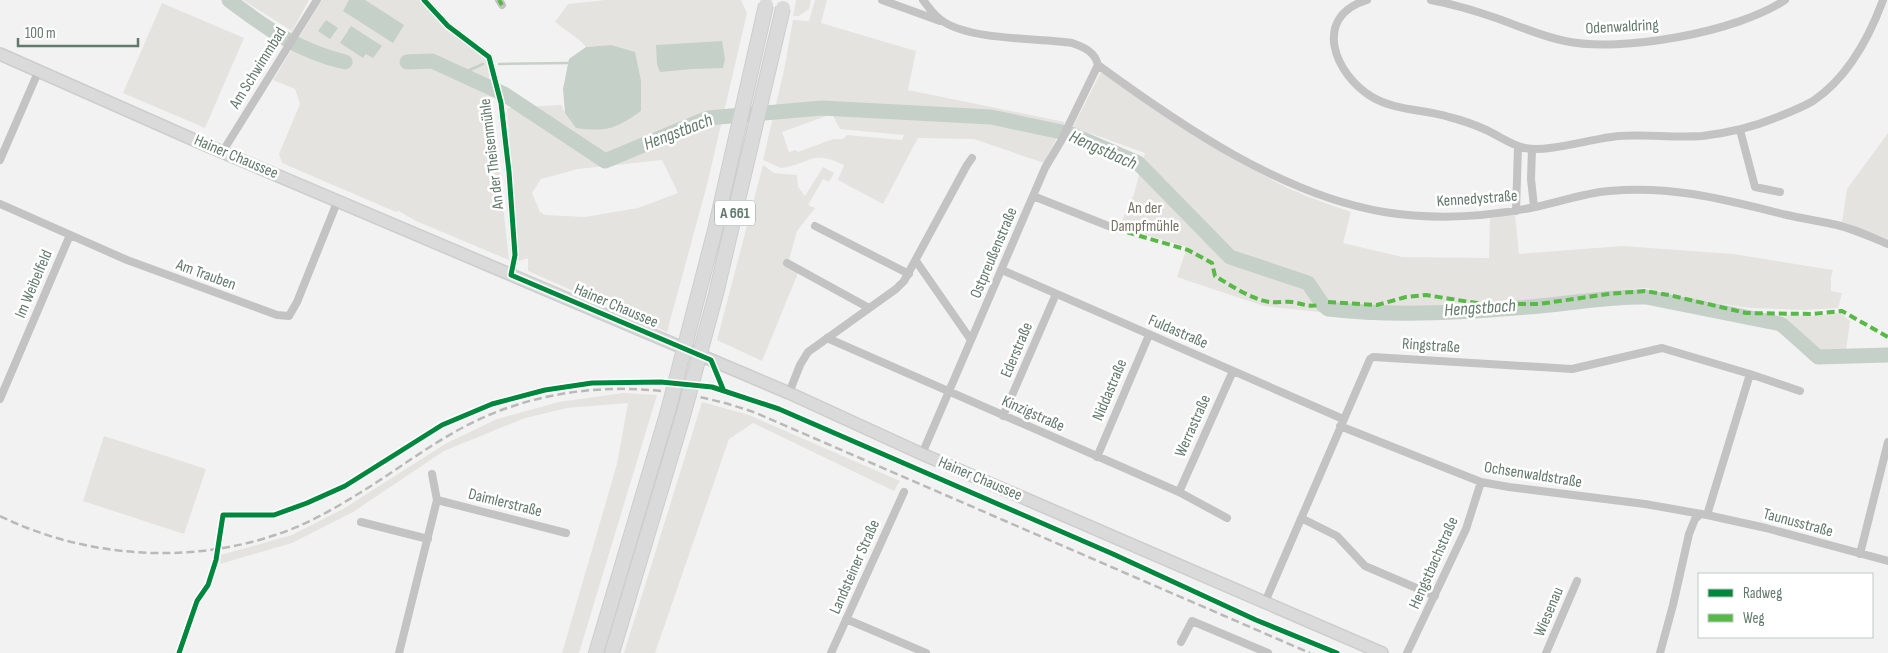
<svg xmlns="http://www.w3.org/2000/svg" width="1888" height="653" viewBox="0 0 1888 653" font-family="'Sofia Sans Condensed',sans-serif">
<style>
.green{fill:#e4e3df;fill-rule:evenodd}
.water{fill:#c5d0c9}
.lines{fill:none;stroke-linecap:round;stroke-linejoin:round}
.stream{stroke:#c5d0c9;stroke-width:2.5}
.river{stroke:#c5d0c9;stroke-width:15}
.secondary-casing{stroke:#cccecd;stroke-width:14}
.highway-casing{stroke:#cccecd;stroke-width:16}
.street{stroke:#c2c3c2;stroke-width:8}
.secondary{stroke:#dadada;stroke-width:11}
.highway{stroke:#dadada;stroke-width:14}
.rail{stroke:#b8bab8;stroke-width:2.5;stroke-dasharray:8 4;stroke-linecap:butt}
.highway-bridge-casing{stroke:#cccecd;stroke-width:16;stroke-linecap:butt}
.highway-bridge{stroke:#dadada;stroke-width:14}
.quiet{stroke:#58b947;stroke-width:4;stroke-dasharray:8 4;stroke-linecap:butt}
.cycleway-casing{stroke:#fff;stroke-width:8}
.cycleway{stroke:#00873e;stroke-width:5}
.labels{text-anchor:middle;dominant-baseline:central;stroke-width:5;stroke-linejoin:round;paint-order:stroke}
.shield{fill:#fff;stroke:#91a199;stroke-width:1}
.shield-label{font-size:15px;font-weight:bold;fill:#62796d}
.street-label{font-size:16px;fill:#62796d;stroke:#fff}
.park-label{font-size:16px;fill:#767364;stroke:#fff}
.water-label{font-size:18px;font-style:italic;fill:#627b6a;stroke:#fff}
</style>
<rect width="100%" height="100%" fill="#f3f2f2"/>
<path class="green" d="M243,0h66l-17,31z
M322,0h98l26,30 41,28 22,202 -93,-39 -17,-10 -3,1 -114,-49 -3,-9 21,-50 -5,-15 -22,-9z
M605,0h136l6,13 -40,172 -40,147 -139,-61v-13l-9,3 -12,-153 54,-3 4,8 46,-68 -25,2 -4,-5 -27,-20 13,-18zM662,160l16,33 -40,15 -53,9 -40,-2 -5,-3 -8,-19 9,-14 37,-10z
M796,0h15l-2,9 -10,7h-6z
M815,0h12l-6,23 95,28 -8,39 157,32 -21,41 -70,-24 -56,-1 -35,66 -45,-24 6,-15c-34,-16 -32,-1 -63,3l-18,-8 21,-90 9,-50 16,1zM832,114l8,15 64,6 -2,5 -55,-5 -4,4h-10l-35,13 -2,-2 -7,2 -7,-20z
M162,3l82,35 -39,90 -82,-35z
M1101,72c61,43 122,84 189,117 20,9 41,16 61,23l-8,31 59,14 87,1 1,-40 25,-4 4,40 103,-8 111,8 100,16 -2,7v14l11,2 -4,15 -34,2 -54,-2 -48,-7 -56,-13 -27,2 -45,8 -81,4 3,10h-3l-118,6 -111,-12 -87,-29 10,-30 -68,-20 15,-33 11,-41 -72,-26z
M1888,133v106l-46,-17 5,-33z
M763,165l11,8 23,2 1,12 7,9 18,-29 11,6 -5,9 -6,-3 -15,26 7,3 -18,23 -10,36 11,6 -36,88 -45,-21z
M1841,313l9,8 -4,30h-28l-35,-36 28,1z
M623,393l34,2 -78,258h-17l55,-189 11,-61 -61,5 -42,10 -81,33 -91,61 -61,31 -72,21 1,-9 71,-20 51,-26 102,-65 52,-25 62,-17z
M702,402l47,13 151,66 -6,10 -141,-68 -24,16 -74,214h-31z
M104,436l102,33 -22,65 -101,-33z"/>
<path class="water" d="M349,0h16l39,25 -11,18 -50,-32z
M326,20l12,8 -8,11 -12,-8z
M351,26l31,20 -9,12 -7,-4 -3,4 -23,-15z
M722,41l3,18 -2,9 -31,1 -32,3 -3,-8 -1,-19z
M611,45l24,7 6,29v30c-26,18 -33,21 -65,17l-11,-15 -2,-24 6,-30 17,-12z"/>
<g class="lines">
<path class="stream" d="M499,64l70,-1
M459,75l24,-11"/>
<path class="river" d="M229,0c37,28 69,51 116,62
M407,62l25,-1 72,33 101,67 103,-43 114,-10 169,9 80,17 67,29 92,94 78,26 15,22 5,4c70,8 142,3 212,-3 36,-3 70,-10 106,-9l135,27 37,33 70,-2"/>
<g class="secondary-casing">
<path id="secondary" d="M0,54l201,89 588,250 133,61 460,199"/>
</g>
<g class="highway-casing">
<path id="highway" d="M596,653l72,-242
M612,653l71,-237"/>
</g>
<path class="street" d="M424,0l24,26 41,31 12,46 8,69 6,83 -4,20
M499,0l3,5
M882,0l58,21
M923,0c6,8 12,17 21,22 28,18 93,16 128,21 12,4 23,9 26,22
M1367,0c-56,17 -32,75 5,97 24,14 51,12 77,20 12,3 24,7 35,12 14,6 27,16 41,19 23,5 68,-10 94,-12 27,-2 55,2 83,0 25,-3 49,-8 73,-18 13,-5 26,-10 38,-17 34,-23 56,-63 70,-101
M1431,0c21,4 42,10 62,17 24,8 47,19 72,24 56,12 173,-9 220,-41
M1098,65c82,60 184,130 286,147 50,8 102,5 151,-5 24,-5 49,-14 74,-16 64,-6 117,9 178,24 17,4 33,6 50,10 17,4 34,12 51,19
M1740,130l15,57 25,5
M1532,149l-1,30 3,28
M223,151l94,-151
M0,160l39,-90
M1033,196l83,33
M0,204l127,56 150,55 12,1 8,-14 41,-102
M1516,211l2,-65
M815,226l94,48
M916,261l55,79
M787,263l82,45
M1002,270l341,149
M827,338l352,154 48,26
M1750,374l50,17
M789,393l11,-28 8,-13 88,-63 8,-8 63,-116 5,-7
M0,399l70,-164
M1003,416l53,-122
M1340,426l141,56 28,5 136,17 62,11 59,13 122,33
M922,454l123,-286 16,-27 37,-76
M1097,457l52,-122
M1179,492l54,-121
M437,500l129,33
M1301,518l36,18 28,30 70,30
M361,522l67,17
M1860,554l28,-112
M1265,602l105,-243 3,-2 199,12 90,-21 88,26 -43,141
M846,619l80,34
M1181,642l11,-21 76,32
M399,653l38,-153 -5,-26
M831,653l73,-161
M1407,653l59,-124 15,-47
M1546,653l31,-72
M1660,653l13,-48 16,-71 6,-15 6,-5"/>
<use href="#secondary" class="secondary"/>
<use href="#highway" class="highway"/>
<path class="rail" d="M0,516c83,41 187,49 275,19 29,-9 57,-25 83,-41 43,-26 83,-59 131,-79 86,-36 181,-33 267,-2l554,240"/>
<g class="highway-bridge-casing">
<path id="highway-bridge" d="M668,411l47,-181 51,-225
M683,416l33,-122 67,-286"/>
</g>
<use href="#highway-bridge" class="highway-bridge"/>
<path class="quiet" d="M499,0l3,5
M1116,229l72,21 24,13 3,13c17,10 34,22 54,26 7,1 16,-1 23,0 12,2 15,5 27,3
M1328,302l49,3 29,-8 20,-2 57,9h56l69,-10 37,-3 24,4 77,18 65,1 31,-3 46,26"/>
<g class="cycleway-casing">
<path id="cycleway" d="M424,0l24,26 41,31 12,46 8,69 6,83 -4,20 200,85 12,29
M179,653l18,-52 11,-16 8,-25 7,-45h51l33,-12 38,-17 97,-61 50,-21 53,-14 47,-7 69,-1 51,5 67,22 334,145 143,66 81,33"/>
</g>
<use href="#cycleway" class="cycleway"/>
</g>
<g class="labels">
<rect class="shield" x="715" y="200.5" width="40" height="25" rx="4"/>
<g class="shield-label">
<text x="735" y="213">A 661</text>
</g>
<g class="street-label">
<text transform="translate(1622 27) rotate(-3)">Odenwaldring</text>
<text transform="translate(258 68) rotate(-58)">Am Schwimmbad</text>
<text transform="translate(492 154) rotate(-97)">An der Theisenmühle</text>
<text transform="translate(236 157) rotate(23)">Hainer Chaussee</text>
<text transform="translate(1477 199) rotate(-4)">Kennedystraße</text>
<text transform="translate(994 253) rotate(-67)">Ostpreußenstraße</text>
<text transform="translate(206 275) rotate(20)">Am Trauben</text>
<text transform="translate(34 284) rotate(-67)">Im Weibelfeld</text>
<text transform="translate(616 306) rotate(23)">Hainer Chaussee</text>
<text transform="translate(1178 332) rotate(23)">Fuldastraße</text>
<text transform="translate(1431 346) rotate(4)">Ringstraße</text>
<text transform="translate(1017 350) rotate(-67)">Ederstraße</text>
<text transform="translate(1110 390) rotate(-67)">Niddastraße</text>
<text transform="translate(1033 414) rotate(24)">Kinzigstraße</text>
<text transform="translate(1193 426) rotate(-66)">Werrastraße</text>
<text transform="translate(1533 475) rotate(9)">Ochsenwaldstraße</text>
<text transform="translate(980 479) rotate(23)">Hainer Chaussee</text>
<text transform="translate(505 503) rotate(14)">Daimlerstraße</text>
<text transform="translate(1798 523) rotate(15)">Taunusstraße</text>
<text transform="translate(1434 563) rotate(-66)">Hengstbachstraße</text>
<text transform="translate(855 567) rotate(-66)">Landsteiner Straße</text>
<text transform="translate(1549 612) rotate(-67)">Wiesenau</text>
</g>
<g class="park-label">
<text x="1145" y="208">An der<tspan x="1145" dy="18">Dampfmühle</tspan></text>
</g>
<g class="water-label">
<text transform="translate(678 132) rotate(-21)">Hengstbach</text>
<text transform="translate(1103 150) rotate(24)">Hengstbach</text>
<text transform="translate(1480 308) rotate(-4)">Hengstbach</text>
</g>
</g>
<rect x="1698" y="573" width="175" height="65" fill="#ffffff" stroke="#c0c9c5"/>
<rect x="1708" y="589" width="25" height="8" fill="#00873e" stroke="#c0c9c5"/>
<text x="1743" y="598" font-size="15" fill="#62796d">Radweg</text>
<rect x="1708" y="614" width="25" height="8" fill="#58b947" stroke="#c0c9c5"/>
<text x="1743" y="623" font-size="15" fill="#62796d">Weg</text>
<path d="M18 38v8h120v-8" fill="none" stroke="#62796d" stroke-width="2.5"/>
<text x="25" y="38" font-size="15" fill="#62796d" stroke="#ffffff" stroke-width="4" paint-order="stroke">100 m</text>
</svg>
